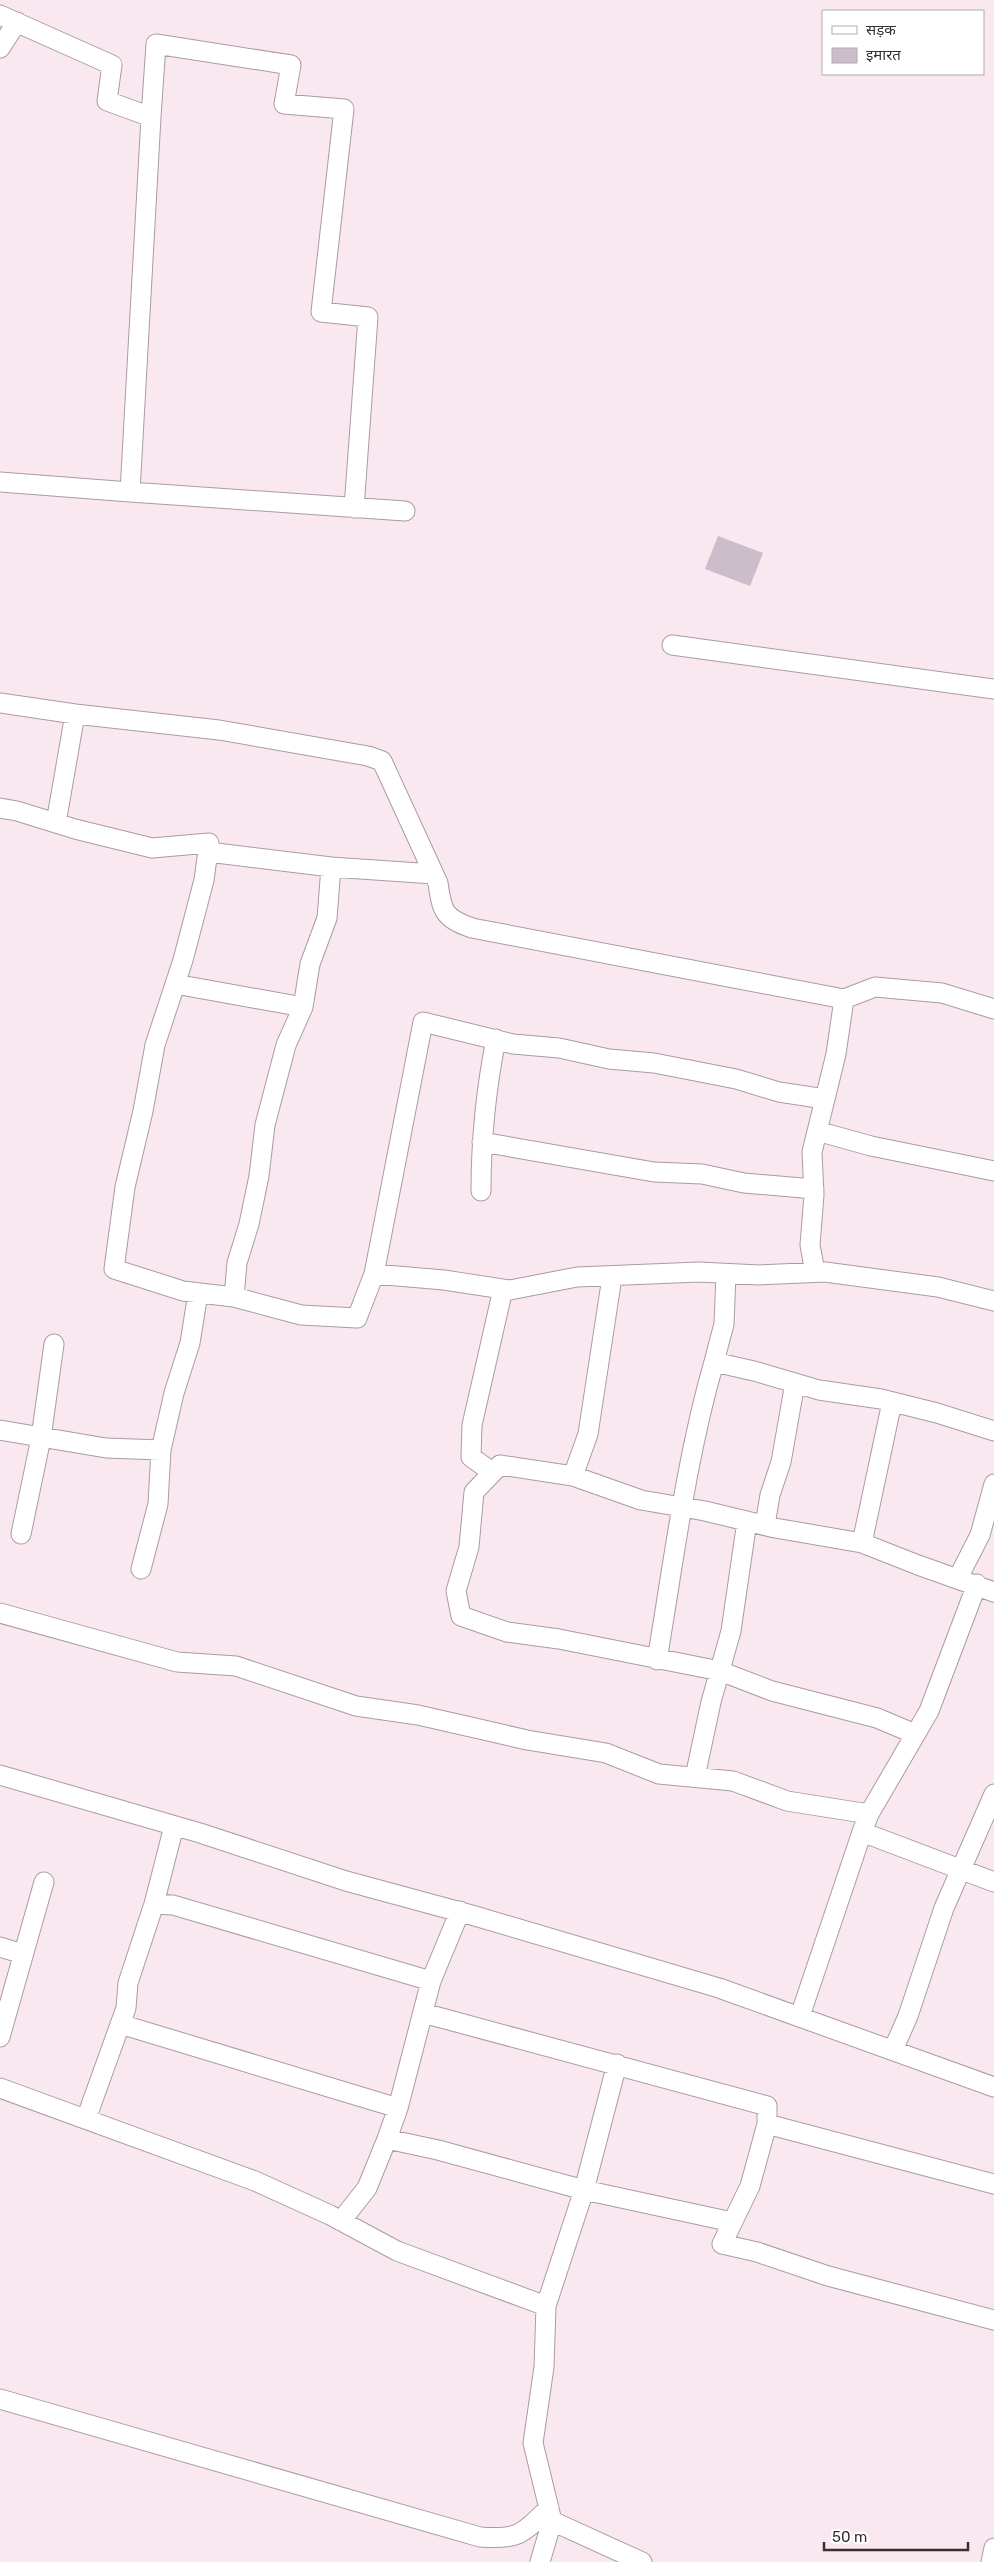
<svg xmlns="http://www.w3.org/2000/svg" width="994" height="2562" viewBox="0 0 994 2562" font-family="Rubik,'Noto Sans Devanagari',sans-serif">
<style>
.building{fill:#cbbeca}
.lines{fill:none;stroke-linecap:round;stroke-linejoin:round}
.street-casing{stroke:#ab9ba3;stroke-width:21}
.street{stroke:#fff;stroke-width:19}
</style>
<rect width="100%" height="100%" fill="#f9e8f0"/>
<path class="building" d="M718,536l45,17 -13,33 -45,-17z"/>
<g class="lines">
<g class="street-casing">
<path id="street" d="M0,15l112,50 -5,36 44,16 -21,375 275,19
M0,48l17,-26
M151,117l5,-73 135,21 -7,39 60,5 -23,203 47,5 -14,191
M0,482l130,10
M672,645l322,44
M0,703l75,11
M0,808l17,3 58,18 77,19 57,-5 -5,37 -21,80 -28,85 -12,66 -18,76 -11,82 69,22 51,6 67,18 56,3 17,-44 70,6 66,10 67,-13 122,-5 60,3 66,-3 113,15 56,14
M56,823l19,-109 144,16 149,26 14,5 56,122c4,29 6,35 34,45l372,71
M208,852l123,15 103,7
M175,984l128,23
M817,1131l54,15 123,25
M482,1142l172,30 48,2 42,9 70,6
M481,1191c0,-51 5,-102 15,-152
M815,1272l-5,-27 4,-50 -2,-43 24,-98 8,-55 31,-12 67,6 52,16
M374,1274l49,-252 90,22 46,4 50,11 45,4 82,16 43,13 46,7
M234,1297l3,-34 12,-39 10,-48 6,-51 21,-80 17,-38 7,-43 17,-46 4,-51
M714,1362l10,-38 2,-50
M0,1430l106,18 55,2
M492,1472l-21,-15 1,-32 31,-136
M573,1476l15,-42 24,-157
M765,1525l5,-30 11,-33 14,-79
M21,1534l20,-96 13,-94
M862,1543l30,-141
M141,1569l17,-65 3,-54 13,-57 16,-50 8,-50
M958,1578l22,-43 14,-51
M0,1613l177,49 59,4 120,40 62,9 109,25 79,13 53,21 74,7 54,20 82,13 -7,18 132,50
M657,1660c17,-100 29,-201 57,-298l40,9 65,19 62,9 56,14 57,18
M915,1734l-38,-16 -105,-27 -52,-20 -161,-32 -52,-7 -46,-16 -5,-25 13,-44 5,-55 26,-27 73,11 68,24 64,11 70,17 87,15 56,22 76,27
M0,1775l200,58 146,48 129,35 244,72 275,99
M695,1777l16,-75 20,-71 16,-110
M869,1814l60,-103 48,-127
M154,1904l19,1 258,76
M460,1911l-29,70 -33,127 -11,31 51,11 146,40 148,32
M0,1947l23,7
M423,2013l344,93v18
M800,2016l62,-184
M120,2024l278,84
M0,2037l44,-155
M893,2050l15,-34 36,-108 50,-114
M0,2088l255,93 75,34 67,36 149,55 -2,61 -11,76 19,78 -12,41
M86,2119l40,-111 2,-25 26,-79 20,-78
M994,2184l-227,-60 -17,62 -28,58 35,8 71,24 166,44
M341,2221l26,-33 20,-49
M546,2306l38,-116 33,-126
M0,2399l480,138c39,3 42,-3 69,-29
M552,2521l90,41
M991,2562l3,-14"/>
</g>
<use href="#street" class="street"/>
</g>
<rect x="822" y="10" width="162" height="65" fill="#ffffff" stroke="#afacad"/>
<rect x="832" y="26" width="25" height="8" fill="#ffffff" stroke="#afacad"/>
<text x="866" y="35" font-size="15" fill="#363033">सड़क</text>
<rect x="832" y="48" width="25" height="15" fill="#cbbeca" stroke="#afacad"/>
<text x="866" y="60" font-size="15" fill="#363033">इमारत</text>
<path d="M824 2542v8h144v-8" fill="none" stroke="#363033" stroke-width="2.5"/>
<text x="832" y="2542" font-size="15" fill="#363033" stroke="#ffffff" stroke-width="4" paint-order="stroke">50 m</text>
</svg>
